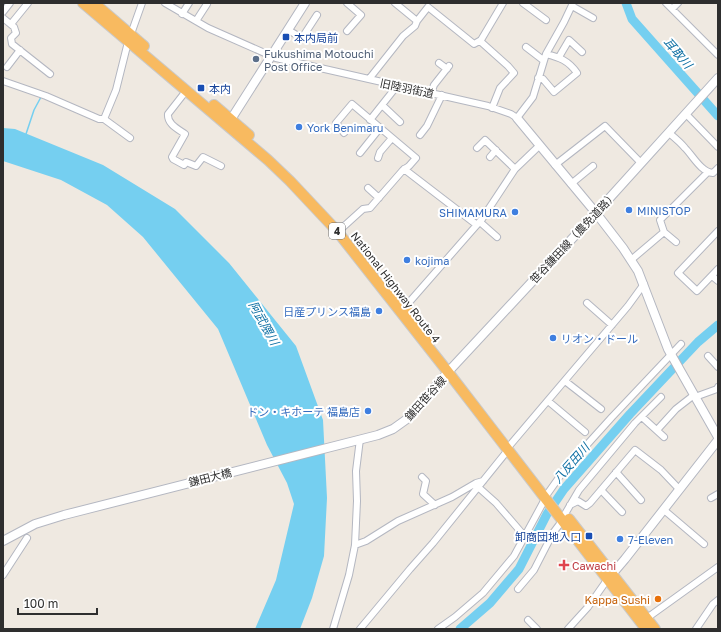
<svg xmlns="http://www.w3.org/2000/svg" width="721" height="632" viewBox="0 0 721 632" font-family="'Golos Text','Noto Sans JP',sans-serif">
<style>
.water{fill:#75cff0}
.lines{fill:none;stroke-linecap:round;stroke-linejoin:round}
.stream{stroke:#75cff0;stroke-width:1.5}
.river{stroke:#75cff0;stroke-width:9}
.minor-casing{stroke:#b4b7c1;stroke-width:8}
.tertiary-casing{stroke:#b4b7c1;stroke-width:10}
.trunk-casing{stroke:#c9c9c9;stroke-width:12}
.minor{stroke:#fff;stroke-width:6}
.tertiary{stroke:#fff;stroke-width:8}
.trunk{stroke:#f8ba60;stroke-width:10}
.transit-dot{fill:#1a4fb4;stroke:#fff;stroke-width:1.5}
.service-dot{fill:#5c6f8a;stroke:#fff;stroke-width:1.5}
.shop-dot{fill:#3f7fe0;stroke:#fff;stroke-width:1.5}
.health-dot{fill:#e0444e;stroke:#fff;stroke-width:1.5}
.food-dot{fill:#e8710a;stroke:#fff;stroke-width:1.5}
.labels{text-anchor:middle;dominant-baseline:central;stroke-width:4;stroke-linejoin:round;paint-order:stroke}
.shield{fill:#fff;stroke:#6d6d6d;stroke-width:1}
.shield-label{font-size:10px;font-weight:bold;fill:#2e2e2e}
.transit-label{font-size:11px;fill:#164399;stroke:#fff;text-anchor:start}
.service-label{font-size:11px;fill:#4e5e75;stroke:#fff;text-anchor:start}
.street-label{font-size:11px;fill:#2e2e2e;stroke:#fff}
.shop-label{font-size:11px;fill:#366cbe;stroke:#fff;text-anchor:start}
.health-label{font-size:11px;fill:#be3a42;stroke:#fff;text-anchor:start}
.food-label{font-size:11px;fill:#c56008;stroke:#fff;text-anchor:end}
.water-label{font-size:12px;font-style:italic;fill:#0d6fa3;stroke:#fff}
</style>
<rect width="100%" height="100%" fill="#efe9e1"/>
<path class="water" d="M3,128l12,1 88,36 72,44 54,54 67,83 27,74 4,78 -3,58 -12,42 -12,31h-45l21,-49 18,-76 -7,-21 -20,-38 -49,-116 -75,-92 -36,-32 -46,-25 -58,-19z"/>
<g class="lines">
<path class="stream" d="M26,134l8,-24 7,-13"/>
<path class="river" d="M626,3l6,16 86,97
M460,629l30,-26 29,-34 28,-55 17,-25 66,-75 68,-72 20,-17"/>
<g class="minor-casing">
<path id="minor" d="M165,3l43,25 68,30 212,48 23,8 6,4 16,-21 13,-43 18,-32 9,-19
M395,3l22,18 11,-14 46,37 7,-4 22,-37
M523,3l23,17
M666,3l52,52
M572,6l21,12
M672,9l6,-6
M3,12l7,-9
M182,14l7,-11
M3,18l11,9 2,6 -5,5 1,6 38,30
M196,21l11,-17
M11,24l17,-21
M288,30l14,8 15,-23
M347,31l14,-16 -14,-12
M131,34l11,-31
M480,41l28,25 6,7 -14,15 -8,20
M526,47l17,13
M559,57l10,-17 13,12
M439,63l8,6
M7,67l13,-17
M538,78l5,1 11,13 23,-19c-8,-12 -18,-16 -31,-19
M369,79l34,-43 12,-10 2,-5
M3,81l43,15 53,23h5l26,19
M186,91l-18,23c-1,10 10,15 17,20l-13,23 1,2 11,6 2,-3 10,4 7,-9 18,9
M431,93l3,-8 15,-19
M382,105l18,17
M686,114l32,33
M104,119l12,-29 12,-48
M370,120l23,-29 3,-5
M669,133c6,5 11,9 16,15 8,8 16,24 28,25l5,-5
M420,135l7,-9 15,-31
M477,148l8,-8 30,29
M360,153l20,-25
M490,157l6,-7
M378,158l2,-6 12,-14
M555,165l50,-39 36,37
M404,169l73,56
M571,184l22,-18
M368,188l11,10
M480,222l17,15
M342,228l21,-19 7,-1 33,-38 6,-4 7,-8 -64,-54 -16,19 8,10
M718,231l-40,42 19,18 21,-22
M664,232l12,10
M631,260l33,-28 -4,-12 48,-48
M712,276l6,5
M587,303l25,22
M405,307l77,-88 33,-50 24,-23
M708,356l10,11
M565,381l36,28
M695,397l22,-8 1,-2
M548,401l37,31
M642,417l22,20
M657,430l19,-21 18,-14
M511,444l117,-138 16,-22
M616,472l25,28
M422,477l4,4 -3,13 12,11
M478,487l18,16 25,29
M601,490l21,22
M548,493l17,-24 47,-52 69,-73
M711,498l7,-4
M570,505l8,-4 8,5 4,-3 45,-53 26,20 18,19
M664,510l40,34
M565,514l14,-24 56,-67 26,-26
M355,545l11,-4 32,-20 54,-24 24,-14 7,-2
M3,575l24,-37
M518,589l16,-19 19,-37 9,-12
M647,618l71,-51
M528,620l9,9
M333,629l16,-54 6,-30 2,-44 -1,-30 4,-32
M360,629l50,-60 23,-26 75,-93
M438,629l17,-12 28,-24 31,-37 31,-57
M568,629l20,-22 19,-27
M696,629l17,-25 5,-4"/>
</g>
<g class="tertiary-casing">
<path id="tertiary" d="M517,118l79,95 27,35 15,23 30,78 50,88
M228,124l77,-121
M3,541l32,-17 29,-9 314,-80 15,-6 14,-10 41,-47 148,-159 122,-135
M608,579l17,-20 93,-119"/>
</g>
<g class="trunk-casing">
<path id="trunk" d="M83,3l185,157 22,21 47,50 111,141 198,257
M94,3l50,43
M214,105l35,30
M389,286l42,54
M569,519l86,110"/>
</g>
<use href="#minor" class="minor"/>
<use href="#tertiary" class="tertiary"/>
<use href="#trunk" class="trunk"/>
</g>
<g class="transit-dot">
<rect x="282" y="33" width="8" height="8" rx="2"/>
<rect x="197" y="84" width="8" height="8" rx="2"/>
<rect x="585" y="532" width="8" height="8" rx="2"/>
</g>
<circle class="service-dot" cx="256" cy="59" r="4"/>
<g class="shop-dot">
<circle cx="299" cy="127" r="4"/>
<circle cx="629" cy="210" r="4"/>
<circle cx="515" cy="212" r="4"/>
<circle cx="407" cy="260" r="4"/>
<circle cx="379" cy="311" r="4"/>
<circle cx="553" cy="338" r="4"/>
<circle cx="368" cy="411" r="4"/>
<circle cx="620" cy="539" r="4"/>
</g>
<path class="health-dot" d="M562 559h4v4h4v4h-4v4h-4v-4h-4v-4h4z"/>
<circle class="food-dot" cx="658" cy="599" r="4"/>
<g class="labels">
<rect class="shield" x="329" y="223" width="16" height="16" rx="3"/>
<g class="shield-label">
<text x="337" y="231">4</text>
</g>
<g class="transit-label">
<text x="294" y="37">本内局前</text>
<text x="209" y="88">本内</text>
<text x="581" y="536" text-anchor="end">卸商団地入口</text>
</g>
<g class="service-label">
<text x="264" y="53">Fukushima Motouchi<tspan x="264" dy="13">Post Office</tspan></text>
</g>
<g class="street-label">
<text transform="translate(407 88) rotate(12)">旧陸羽街道</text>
<text transform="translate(573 237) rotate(-47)">笹谷鎌田線（農免道路）</text>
<text transform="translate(396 287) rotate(52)">National Highway Route 4</text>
<text transform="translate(425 398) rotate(-48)">鎌田笹谷線</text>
<text transform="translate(210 477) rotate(-14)">鎌田大橋</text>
</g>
<g class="shop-label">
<text x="307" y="127">York Benimaru</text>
<text x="637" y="210">MINISTOP</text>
<text x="507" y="212" text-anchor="end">SHIMAMURA</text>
<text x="415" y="260">kojima</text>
<text x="371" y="311" text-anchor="end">日産プリンス福島</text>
<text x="561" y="338">リオン・ドール</text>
<text x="360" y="411" text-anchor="end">ドン・キホーテ 福島店</text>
<text x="628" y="539">7-Eleven</text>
</g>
<g class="health-label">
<text x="572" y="565">Cawachi</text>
</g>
<g class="food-label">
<text x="650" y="599">Kappa Sushi</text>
</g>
<g class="water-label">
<text transform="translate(678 53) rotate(49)">耳取川</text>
<text transform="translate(264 323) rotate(61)">阿武隈川</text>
<text transform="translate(571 463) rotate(-49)">八反田川</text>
</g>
</g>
<rect width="721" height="632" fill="none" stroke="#2e2e2e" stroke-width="8"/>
<path d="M18 608v6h79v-6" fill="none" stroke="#2e2e2e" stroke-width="2"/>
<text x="24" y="608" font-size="12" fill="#2e2e2e" stroke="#ffffff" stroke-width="3" paint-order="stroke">100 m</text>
</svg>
